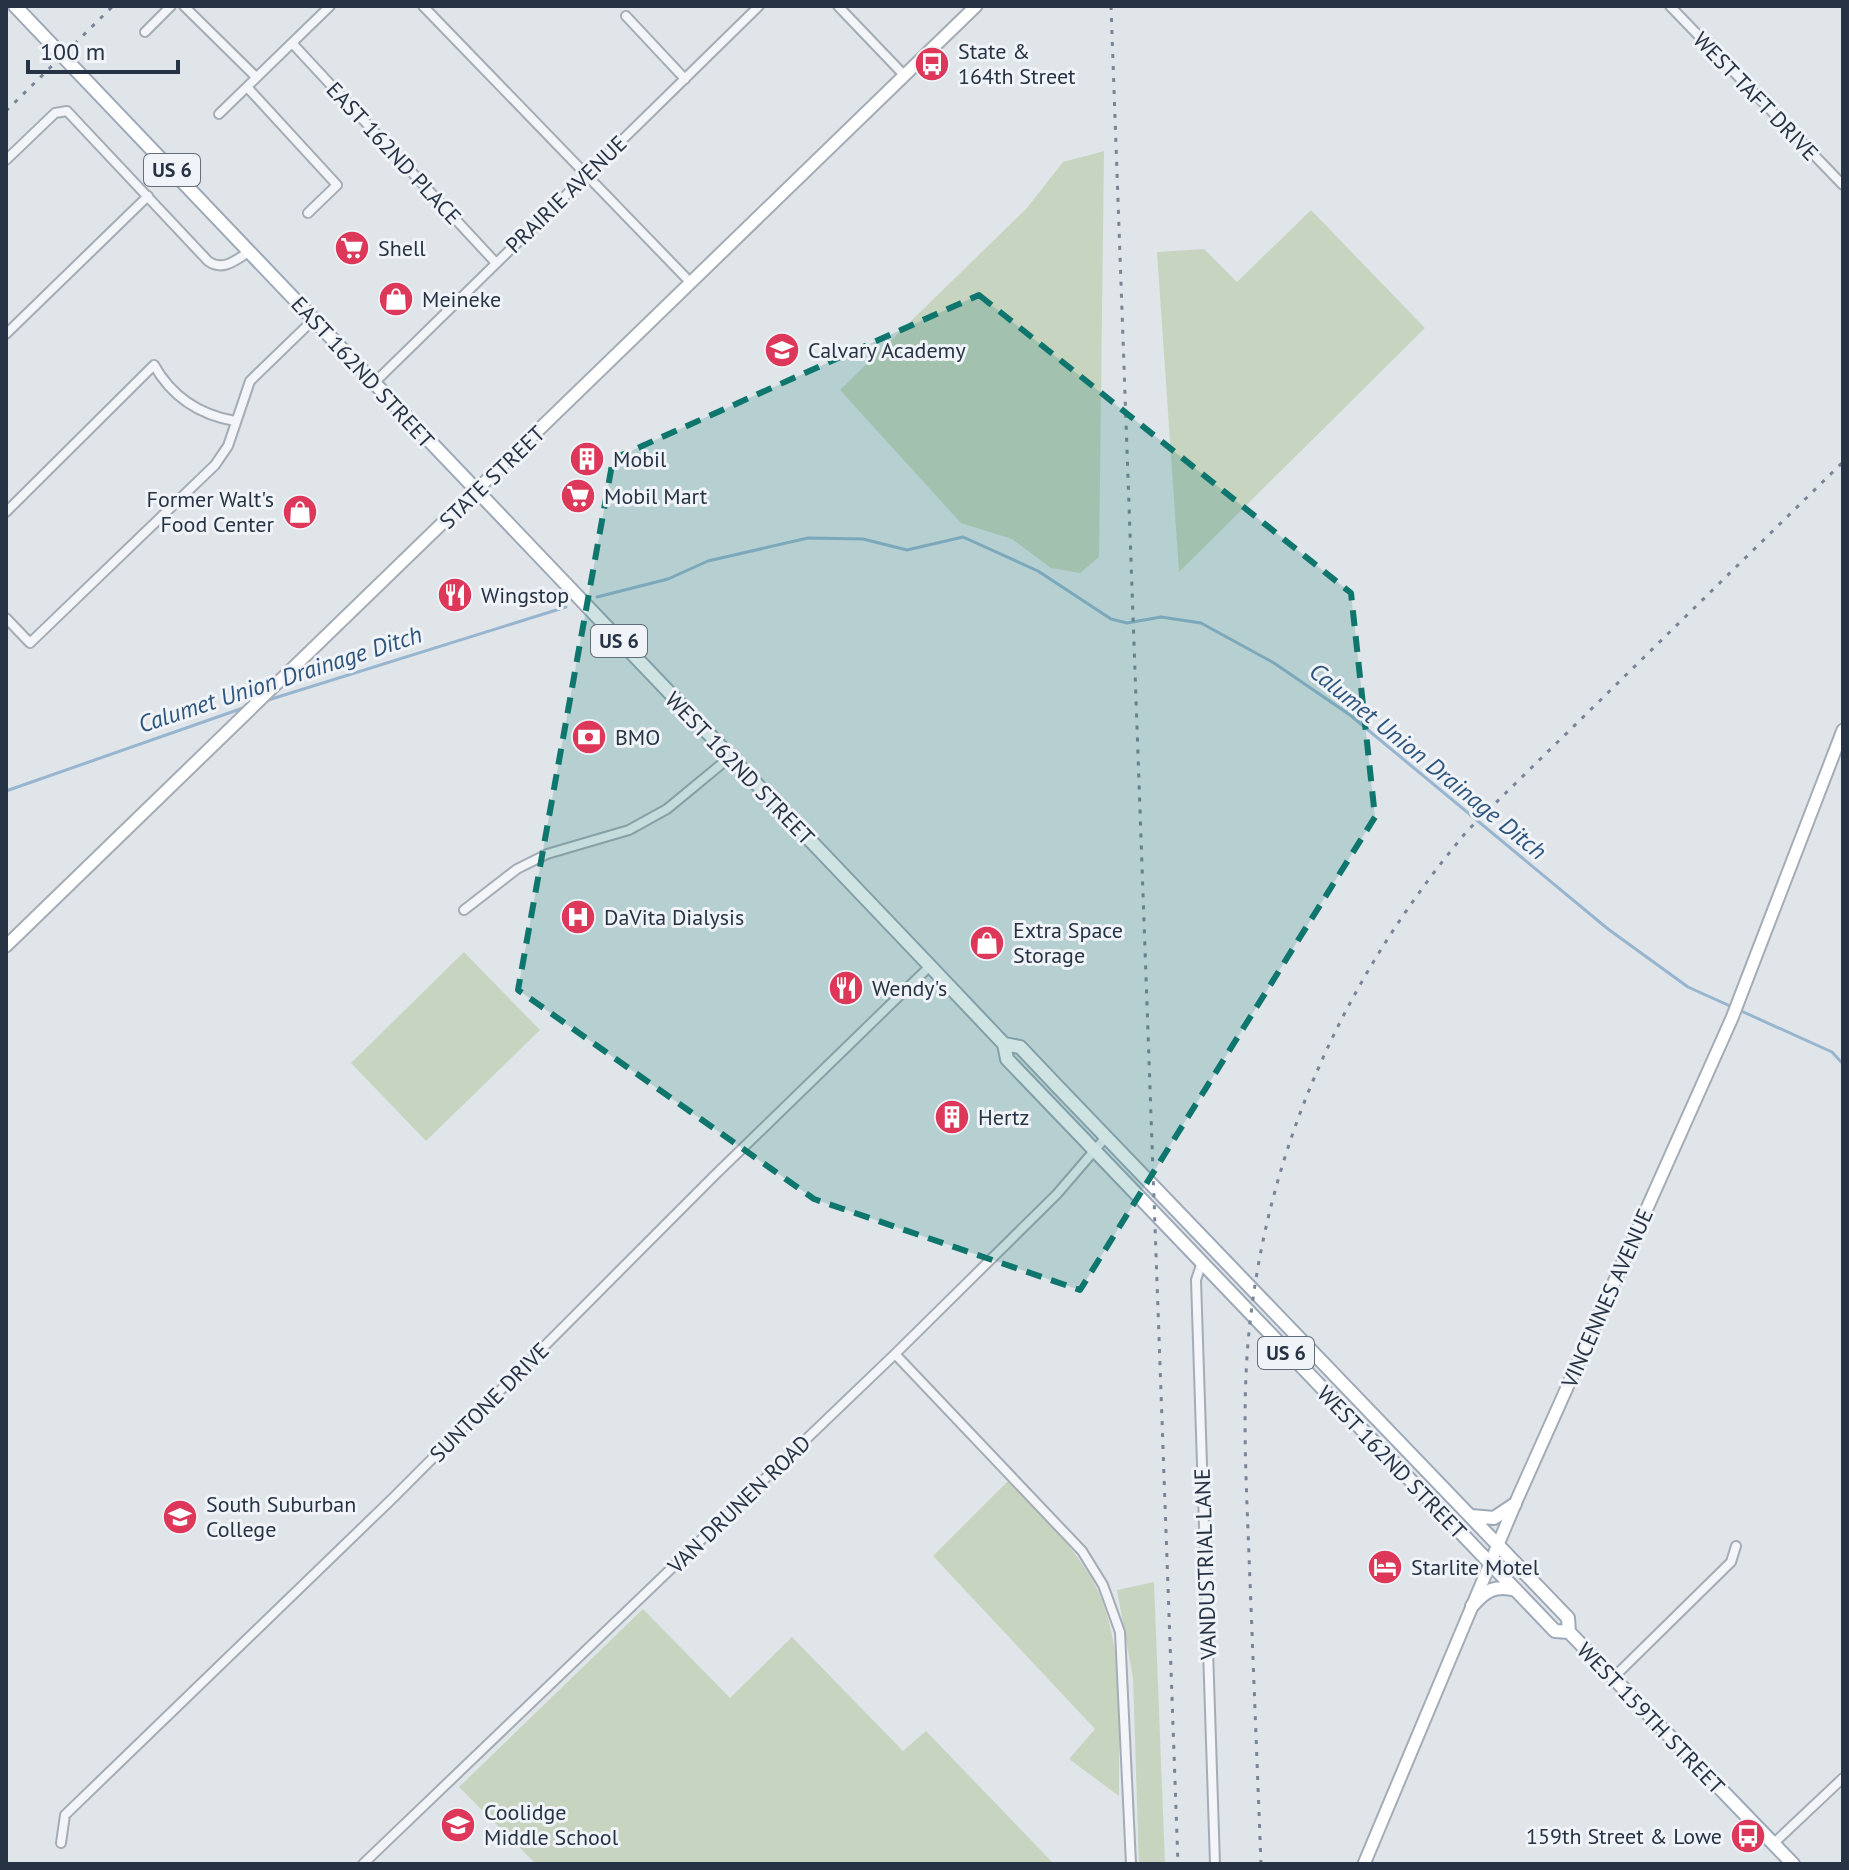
<svg xmlns="http://www.w3.org/2000/svg" width="1849" height="1870" viewBox="0 0 1849 1870" font-family="'PT Sans',sans-serif">
<style>
.green{fill:#c7d5c0}
.lines{fill:none;stroke-linecap:round;stroke-linejoin:round}
.stream{stroke:#97b5ce;stroke-width:3}
.street-casing{stroke:#a4acb5;stroke-width:12}
.secondary-casing{stroke:#a4acb5;stroke-width:15}
.primary-casing{stroke:#9ea9b8;stroke-width:16}
.street{stroke:#f3f5f8;stroke-width:8}
.secondary{stroke:#fff;stroke-width:11}
.primary{stroke:#fff;stroke-width:12}
.rail{stroke:#778596;stroke-width:3;stroke-dasharray:4 8;stroke-linecap:butt}
.marked{fill:#0f766e;fill-opacity:0.2;stroke:#0f766e;stroke-width:6;stroke-dasharray:16 10;stroke-linejoin:round}
.labels{text-anchor:middle;dominant-baseline:central;stroke-width:6;stroke-linejoin:round;paint-order:stroke}
.shield{fill:#f0f3f8;stroke:#636d7a;stroke-width:2}
.shield-label{font-size:20px;font-weight:bold;fill:#263344}
.poi-label{font-size:22px;fill:#263344;stroke:#f0f3f8;text-anchor:start}
.street-label{font-size:22px;fill:#263344;stroke:#f0f3f8}
.water-label{font-size:24px;font-style:italic;fill:#2c547c;stroke:#f0f3f8}
</style>
<rect width="100%" height="100%" fill="#e0e5ea"/>
<path class="green" d="M1104,151l-5,406 -19,16 -29,-5 -39,-29 -51,-16 -121,-133 186,-181 37,-47z
M1311,210l114,118 -246,244 -22,-320 47,-3 33,33z
M464,952l76,78 -114,111 -75,-78z
M1008,1481c29,30 62,61 84,98 35,63 26,147 27,217l-50,-37 26,-30 -162,-173z
M1154,1582l11,282h-26l-6,-186 -16,-88z
M643,1609l87,89 62,-61 111,114 23,-20 128,133h-518l-77,-77z"/>
<g class="lines">
<path class="stream" d="M597,597l71,-18 40,-18 100,-23 55,1 44,11 56,-13 75,34 73,48 16,4 34,-6 40,6 73,40 76,52 258,214 80,58 144,65 11,12
M265,701l301,-94
M6,791l240,-84"/>
<g class="street-casing">
<path id="street" d="M184,6l72,71
M423,6l268,277
M838,6l66,69
M1670,6l173,179
M626,16l59,63
M145,32l26,-26
M292,43l204,220
M247,87l90,98 -29,28
M219,114l111,-108
M6,160l49,-47 12,-2 141,150c15,11 28,-1 42,-10
M6,334l142,-138
M374,383l385,-377
M6,512l148,-147c18,32 46,50 81,56
M6,618l24,25 185,-178 13,-19 22,-65 64,-62
M464,910l53,-41 30,-15 82,-24 38,-21 63,-52
M1201,1265l-5,15 19,584
M895,1354l187,197 21,34 17,47 11,232
M1613,1678l118,-116 5,-16
M61,1843l4,-28 329,-318 321,-322 215,-209
M1773,1844l70,-66
M363,1864l532,-510 162,-160 49,-57"/>
</g>
<g class="secondary-casing">
<path id="secondary" d="M6,946l970,-940
M1364,1864l151,-360 217,-486 111,-288"/>
</g>
<g class="primary-casing">
<path id="primary" d="M15,6l915,960 74,78 16,3 38,40 510,531 1,14
M1004,1044l3,15 548,572 14,1 224,232
M1471,1516l23,2 21,-14
M1472,1606c13,-15 23,-22 44,-16"/>
</g>
<use href="#street" class="street"/>
<use href="#secondary" class="secondary"/>
<use href="#primary" class="primary"/>
<path class="rail" d="M1111,6l67,1858
M6,111l107,-105
M1261,1864c-4,-103 -8,-206 -12,-308 -3,-81 -8,-162 2,-242 22,-182 100,-345 217,-484l375,-368"/>
</g>
<path class="marked" d="M979,295l372,298 24,224 -295,473 -266,-91 -296,-209 95,-531z"/>
<defs>
<g id="bus-disc" transform="scale(1.8)"><circle r="9.5" fill="#dd3759" stroke="#f0f3f8"/><path d="M-5-6H5V4H4V6H2V4H-2V6H-4V4H-5ZM-3.5-4V0h7V-4ZM-3.5 1.2v1.5H-2V1.2ZM2 1.2v1.5H3.5V1.2Z" fill="#fff"/></g>
<g id="supermarket-disc" transform="scale(1.8)"><circle r="9.5" fill="#dd3759" stroke="#f0f3f8"/><path d="M-6-5.5h2.5l.6 2H6L4.5 2H-2.5L-4.4-4H-6ZM-1.5 3.2a1.3 1.3 0 1 0 .1 0ZM3 3.2a1.3 1.3 0 1 0 .1 0Z" fill="#fff"/></g>
<g id="shop-disc" transform="scale(1.8)"><circle r="9.5" fill="#dd3759" stroke="#f0f3f8"/><path d="M-5-2.5h2.3a2.7 3.5 0 0 1 5.4 0H5L5.5 6h-11ZM-1.5-2.5h3a1.5 2.3 0 0 0-3 0Z" fill="#fff"/></g>
<g id="school-disc" transform="scale(1.8)"><circle r="9.5" fill="#dd3759" stroke="#f0f3f8"/><path d="M0-5L7-2L0 1L-7-2ZM-4 1L0 2.5L4 1V4Q0 6-4 4Z" fill="#fff"/></g>
<g id="building-disc" transform="scale(1.8)"><circle r="9.5" fill="#dd3759" stroke="#f0f3f8"/><path d="M-4-6H4V6H1V3H-1V6H-4ZM-2.5-4.3h1.7v1.8h-1.7ZM.8-4.3h1.7v1.8H.8ZM-2.5-1h1.7V.8h-1.7ZM.8-1h1.7V.8H.8Z" fill="#fff"/></g>
<g id="restaurant-disc" transform="scale(1.8)"><circle r="9.5" fill="#dd3759" stroke="#f0f3f8"/><path d="M-5-6h1v4h1v-4h1v4h1v-4h1v5L-1.5 .5V6h-2V.5L-5-1ZM5-6V6H3V1.5H1.5Q1.5-4 5-6Z" fill="#fff"/></g>
<g id="bank-disc" transform="scale(1.8)"><circle r="9.5" fill="#dd3759" stroke="#f0f3f8"/><path d="M-6-4H6V4H-6ZM0-2.3a2.3 2.3 0 1 0 0 4.6a2.3 2.3 0 1 0 0-4.6Z" fill="#fff"/></g>
<g id="hospital-disc" transform="scale(1.8)"><circle r="9.5" fill="#dd3759" stroke="#f0f3f8"/><path d="M-5-5h3v3.5h4V-5h3V5h-3V1.5h-4V5h-3Z" fill="#fff"/></g>
<g id="university-disc" transform="scale(1.8)"><circle r="9.5" fill="#dd3759" stroke="#f0f3f8"/><path d="M0-5L7-2L0 1L-7-2ZM-4 1L0 2.5L4 1V4Q0 6-4 4Z" fill="#fff"/></g>
<g id="hotel-disc" transform="scale(1.8)"><circle r="9.5" fill="#dd3759" stroke="#f0f3f8"/><path d="M-6-4.5h1.5V1H6V5H4.5V3h-9V5H-6ZM-4 0a1.8 1.8 0 1 1 3.6 0ZM.5 0V-2.5h3Q6-2.5 6 0Z" fill="#fff"/></g>
</defs>
<g fill-rule="evenodd">
<use href="#bus-disc" x="932" y="64"/>
<use href="#supermarket-disc" x="352" y="248"/>
<use href="#shop-disc" x="396" y="299"/>
<use href="#school-disc" x="782" y="350"/>
<use href="#building-disc" x="587" y="459"/>
<use href="#supermarket-disc" x="578" y="496"/>
<use href="#shop-disc" x="300" y="512"/>
<use href="#restaurant-disc" x="455" y="595"/>
<use href="#bank-disc" x="589" y="737"/>
<use href="#hospital-disc" x="578" y="917"/>
<use href="#shop-disc" x="987" y="943"/>
<use href="#restaurant-disc" x="846" y="988"/>
<use href="#building-disc" x="952" y="1117"/>
<use href="#university-disc" x="180" y="1517"/>
<use href="#hotel-disc" x="1385" y="1567"/>
<use href="#school-disc" x="458" y="1825"/>
<use href="#bus-disc" x="1748" y="1836"/>
</g>
<g class="labels">
<g class="shield">
<rect x="144" y="154" width="56" height="32" rx="6"/>
<rect x="591" y="625" width="56" height="32" rx="6"/>
<rect x="1258" y="1337" width="56" height="32" rx="6"/>
</g>
<g class="shield-label">
<text x="172" y="170">US 6</text>
<text x="619" y="641">US 6</text>
<text x="1286" y="1353">US 6</text>
</g>
<g class="poi-label">
<text x="958" y="51">State &amp;<tspan x="958" dy="25">164th Street</tspan></text>
<text x="378" y="248">Shell</text>
<text x="422" y="299">Meineke</text>
<text x="808" y="350">Calvary Academy</text>
<text x="613" y="459">Mobil</text>
<text x="604" y="496">Mobil Mart</text>
<text x="274" y="499" text-anchor="end">Former Walt's<tspan x="274" dy="25">Food Center</tspan></text>
<text x="481" y="595">Wingstop</text>
<text x="615" y="737">BMO</text>
<text x="604" y="917">DaVita Dialysis</text>
<text x="1013" y="930">Extra Space<tspan x="1013" dy="25">Storage</tspan></text>
<text x="872" y="988">Wendy's</text>
<text x="978" y="1117">Hertz</text>
<text x="206" y="1504">South Suburban<tspan x="206" dy="25">College</tspan></text>
<text x="1411" y="1567">Starlite Motel</text>
<text x="484" y="1812">Coolidge<tspan x="484" dy="25">Middle School</tspan></text>
<text x="1722" y="1836" text-anchor="end">159th Street &amp; Lowe</text>
</g>
<g class="street-label">
<text transform="translate(1756 96) rotate(46)">WEST TAFT DRIVE</text>
<text transform="translate(394 153) rotate(47)">EAST 162ND PLACE</text>
<text transform="translate(566 194) rotate(-44)">PRAIRIE AVENUE</text>
<text transform="translate(363 372) rotate(47)">EAST 162ND STREET</text>
<text transform="translate(492 477) rotate(-44)">STATE STREET</text>
<text transform="translate(740 768) rotate(46)">WEST 162ND STREET</text>
<text transform="translate(1607 1298) rotate(-66)">VINCENNES AVENUE</text>
<text transform="translate(489 1402) rotate(-45)">SUNTONE DRIVE</text>
<text transform="translate(1392 1462) rotate(46)">WEST 162ND STREET</text>
<text transform="translate(739 1504) rotate(-44)">VAN DRUNEN ROAD</text>
<text transform="translate(1205 1564) rotate(-92)">VANDUSTRIAL LANE</text>
<text transform="translate(1651 1718) rotate(46)">WEST 159TH STREET</text>
</g>
<g class="water-label">
<text transform="translate(280 679) rotate(-18)">Calumet Union Drainage Ditch</text>
<text transform="translate(1428 761) rotate(39)">Calumet Union Drainage Ditch</text>
</g>
</g>
<rect width="1849" height="1870" fill="none" stroke="#263344" stroke-width="16"/>
<path d="M28 60v12h150v-12" fill="none" stroke="#263344" stroke-width="4"/>
<text x="40" y="60" font-size="24" fill="#263344" stroke="#f0f3f8" stroke-width="6" paint-order="stroke">100 m</text>
</svg>
